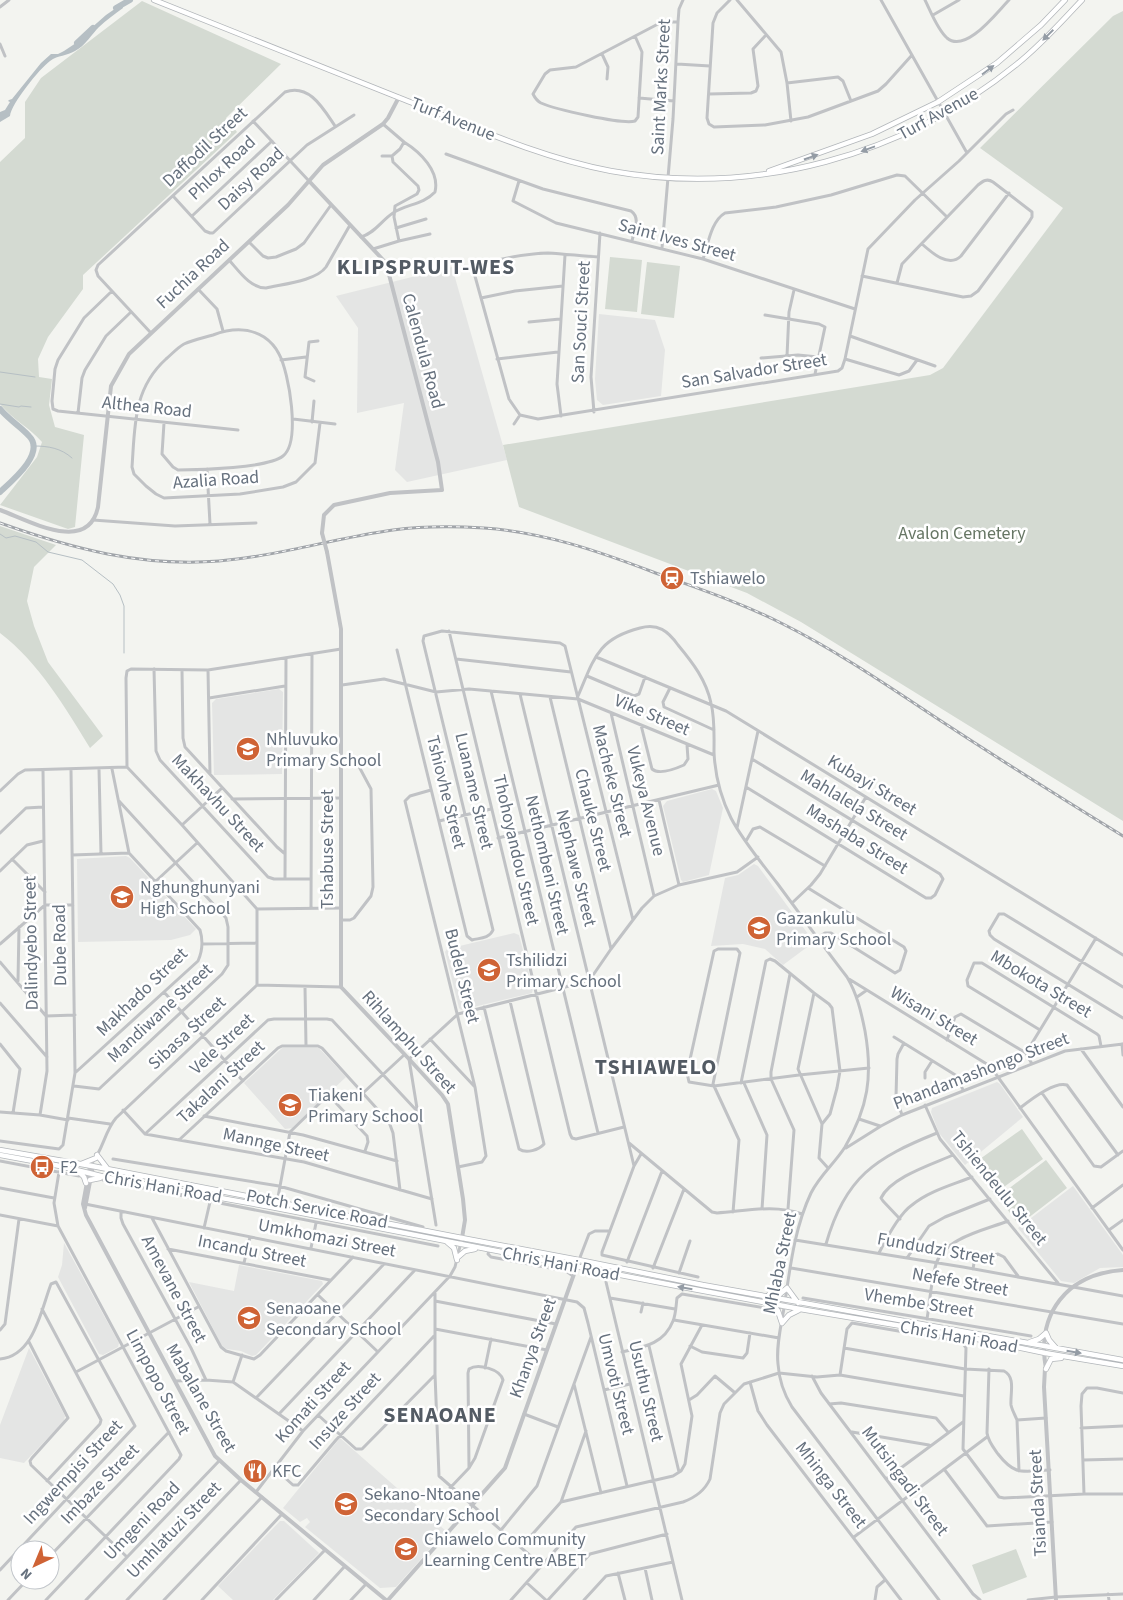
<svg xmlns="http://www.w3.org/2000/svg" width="1123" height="1600" viewBox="0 0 1123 1600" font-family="'Source Sans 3',sans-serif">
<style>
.built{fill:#e4e5e4}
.green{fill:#d4dad2}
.water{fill:#b6bfc4}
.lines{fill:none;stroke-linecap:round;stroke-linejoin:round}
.stream{stroke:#b6bfc4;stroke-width:1}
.river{stroke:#b6bfc4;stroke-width:6}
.secondary-casing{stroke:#b2b6ba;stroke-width:6}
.minor{stroke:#c0c2c5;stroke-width:3}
.tertiary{stroke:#c0c2c5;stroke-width:4}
.secondary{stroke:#fff;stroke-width:4.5}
.rail-casing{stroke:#a1a5aa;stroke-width:3}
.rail{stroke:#fff;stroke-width:1;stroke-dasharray:4;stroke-linecap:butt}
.tertiary-bridge{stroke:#c0c2c5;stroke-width:4}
.oneway{fill:#949ca5}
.labels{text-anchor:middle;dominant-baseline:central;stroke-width:5;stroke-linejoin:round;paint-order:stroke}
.street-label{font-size:18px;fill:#66717e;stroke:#fff}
.park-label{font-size:18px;fill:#667664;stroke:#fff}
.poi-label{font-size:18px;fill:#66717e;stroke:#fff;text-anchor:start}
.district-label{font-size:22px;font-weight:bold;letter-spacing:1px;fill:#535b64;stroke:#fff}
</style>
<rect width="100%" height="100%" fill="#f3f4f0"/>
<path class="built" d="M452,267l55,193 -100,22 -12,-12 9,-67 -47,10 1,-85 -22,-32z
M599,314l56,6 10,30 -4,46 -58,9 -6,-5 -2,-21z
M279,689l4,3 -1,82 -68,1 -2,-72 4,-4z
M712,789l4,2 7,17 -14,67 -26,7 -2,-2 -18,-74 4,-5z
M126,856l4,2 66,71 -6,6 -19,5 -93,2 -1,-83z
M754,864l4,2 56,76 -31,23 -18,-16 -22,-5 -32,2 14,-68 13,-3z
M514,933l5,2 14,54 -1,4 -71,17 -2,-2 -14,-56 2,-3z
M282,1048h37l27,29 -54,51 -7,1 -41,-46z
M997,1082l3,2 23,33 -58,48 -26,-32 -8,-21 1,-4z
M1073,1186l50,69v12l-23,1 -26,15 -13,-2 -43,-53z
M64,1243l55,100 -1,4 -15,8 -4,-1 -41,-77 4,-12z
M239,1265l83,16 1,3 -67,71 -4,1 -11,-5 -14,-2 -5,-3 -33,-64 45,9z
M29,1348l36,68 -1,5 -40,42 -24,-5v-33z
M340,1438l106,93 -50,56 -16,1 -75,-61 5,-5 -3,-4 -7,4 -17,-14z
M280,1521h4l35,32 -46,47h-40l-15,-14z"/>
<path class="green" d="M142,1l139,63 -55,54 11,14 -154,143v14l-35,48 -10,22 1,18 13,2 -3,26 6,22 29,8 -9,92 -7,2 -68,-24 37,-48 5,-15c-12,-14 -30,-23 -42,-38v-242l25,-24v-36l16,-24z
M1123,11v810l-322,-199 -54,-29 -228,-86 -16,-62 427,-70 13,-7 120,-160 -83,-60 133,-132z
M610,257l32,3 -5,52 -32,-3z
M647,262l33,4 -6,52 -33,-4z
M0,526l56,19 -22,22 -7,34 7,25 14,36 55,74 -13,12c-25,-41 -51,-85 -90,-115z
M1022,1129l21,30 -49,35 -21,-30z
M1046,1160l21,28 -48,37 -21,-28z
M1016,1549l11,28 -44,17 -11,-29z"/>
<path class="water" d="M122,4l1,4c-8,6 -17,12 -24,19 -7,7 -14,19 -24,24 -8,5 -17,4 -25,10 -10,7 -39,43 -40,55l-10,6v-10l5,-2 5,-8 -2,-1 1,-1 3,-1 29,-36 10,-9h7l6,-3 24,-16 1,-5 17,-15z"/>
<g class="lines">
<path class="stream" d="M0,372l35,5
M0,404l19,3 2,-1 10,1
M34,446c14,0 27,2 38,12
M0,534l6,4 9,-2 21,6 12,10 34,8 31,24 7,11 4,11v47"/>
<path class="river" d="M116,8l14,-8
M77,43l16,-15
M0,409c9,11 20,17 29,27 17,17 -17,45 -29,56"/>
<g class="secondary-casing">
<path id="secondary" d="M154,0c82,32 164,65 246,98 69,27 137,59 211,73 144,26 293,-15 406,-107 24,-19 44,-42 65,-64
M769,171l103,-37 66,-32 59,-39 44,-38 24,-25
M0,1150l92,16 370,72 117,22 124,25 420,75
M0,1155l60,11 49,12 162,29 406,79 123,23 167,28 78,16 78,13
M97,1155l10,13
M81,1164l15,-6
M79,1172l5,5 2,6
M90,1180l10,-2
M447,1242l7,6 3,12
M458,1257l7,-6 10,-2
M769,1295l11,-1 7,-6 11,15
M772,1304l6,7 4,12
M782,1323l7,-8 10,-5
M1030,1342l9,-3 7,-6 3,7 7,8
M1046,1369l5,-10 10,-1"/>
</g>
<path class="minor" d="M730,0l-13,13 -4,10 -6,95 2,6 5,3 51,-2 43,-8 70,-26 8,-7 26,-29
M737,0l44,52 6,31 4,38
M881,0l86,153
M925,0c6,12 12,29 22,38 19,16 50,-26 62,-38
M0,7l9,-7
M933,15l26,-15
M635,36l7,16 -4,65 -3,4c-12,4 -81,-12 -94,-18 -4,-2 -6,-5 -8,-9l12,-20 5,-4 26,-3 82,-43 9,-2h11
M0,44l5,12
M602,54l6,13 -1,12
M677,64l33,2
M787,83l51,-6 5,4 8,20
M709,94l42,-1 5,-2 2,-5 -5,-37 13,-14
M639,98l35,3
M253,121l56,60
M383,124l21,18 -4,7 -8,7 1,6 25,24 1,4 -2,4 -22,12 -1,11 5,24
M446,154l97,35 88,22c10,7 3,19 1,30
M382,156h10
M519,181l-6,20 43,22 147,36 152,50
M173,196l32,35 5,2h3l94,-88 47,-30
M192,216l80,-75
M396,228l30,-9
M361,237c14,-4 21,-17 32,-24 13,-9 30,-8 42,-21 5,-21 -15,-40 -31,-50
M249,242l14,14 5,2 8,-1 20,-8 8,-6 27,-38
M922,244c10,9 27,24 39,12l48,-63
M662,248l11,-129 5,-97 1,-13 4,-9
M373,249l26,-8 31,-7
M598,257c-16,-1 -33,-3 -50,-4 -14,0 -66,7 -75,16l36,130 11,16 18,4 300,-48 4,-3 3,-9 23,-110 47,-49 44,-39 47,-47 7,-4
M703,259c5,-14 8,-38 22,-46l51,-6 55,-12 66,-20 8,1 42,41
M229,260c10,11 21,28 37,28 17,-4 50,-7 60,-21l24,-42
M862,276l101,21 8,-1 7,-5 51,-69 3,-5v-5l-39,-30c-6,-4 -10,-1 -15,3l-76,79 -5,19
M198,289l19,20 6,22
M112,291l-28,27 -26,42 -3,9 -3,32 1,8 5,2 180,19
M481,298l34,-7 48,-5
M765,315l54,9 6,3 -10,47
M529,322l31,-3
M151,333l-53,-57 -2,-6 2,-5 187,-173c25,-9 39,18 50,34
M850,336l85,30
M787,356l2,-44 5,-22
M761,358l37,-3 20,2
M497,359l61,-7
M845,359l54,16 10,-4 8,-11
M281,360l25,-3
M314,381l-9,-4 4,-35 9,-1
M594,412l-3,-35 9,-144
M78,413l4,-35 3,-8 21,-34 25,-24
M561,416l-4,-32 8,-129
M293,419l42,5
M312,422l2,-21
M164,423l-2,31 11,13 5,3c22,0 90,-2 105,-14 18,-14 6,-84 -4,-102 -3,-6 -9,-13 -15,-17 -16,-10 -35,-8 -51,-2 -10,3 -20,5 -29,9 -7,4 -12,10 -18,15 -33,30 -31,67 -34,108l2,7 12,12 10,8 8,4 76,-4 43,-7 13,-5 19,-19 5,-40
M514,424l6,-9
M207,469l3,55
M93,520l82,6 81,-3
M449,631l121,503 2,4 4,1 48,-12
M397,650l70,286 5,4c7,-2 17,-1 21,-10l-70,-289 1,-5 18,-5 118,12 5,3 68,274
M596,657l130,54 397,244
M456,659l115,13
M154,669l2,82 4,9 108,117 6,2h37
M182,670l1,68 2,9 92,100 7,6
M208,670l2,104
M587,676l47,20 5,-2 6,-17
M342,685l42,-6 52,13 33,-3 109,10 136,56
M670,688l-7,14 1,5 50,23
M491,691l107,442
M520,694l114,472
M578,696c16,-37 19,-57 62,-68 18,-5 28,3 38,17 15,18 28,35 33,58 4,16 3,33 3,49 1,23 7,46 17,66 12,23 30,44 46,65 23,31 46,63 70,94 10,17 14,34 18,54 8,45 3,77 -20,116 -10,16 -25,28 -34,46 -17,36 -21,76 -27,115 -3,18 -8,38 -6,56 1,16 6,30 14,43l147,193
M550,697l61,252
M209,698l76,-12
M611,713l43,183
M641,725l11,44c7,6 23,0 32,-4l4,-6 -1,-14
M341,758h11l4,3 15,28 2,98 -2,9 -17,22 -4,2h-9
M99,769l2,85
M746,787l180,111h5l4,-3 8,-16 -3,-5 -188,-115
M431,790l-21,6 -5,5 70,286 11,69 -4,6 -24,5
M0,791l18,-17 7,-4 102,-3
M232,799l109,-1
M659,800l20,85
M439,821l52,-12
M182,825l40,-37
M737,828l21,-97
M0,833l26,-25 17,-1
M498,838l221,-53
M746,841l7,-12 7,-2 65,39
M72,855l57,-2
M12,859l33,33
M0,871l27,-26 16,-4
M285,879l1,-221
M156,881l41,-38
M808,888l96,59 2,4 -6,19 -5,3 -64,-40h-6l-8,5
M792,903l19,-18 9,-11 46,-77
M311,908l1,-254
M257,909l84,-1
M0,944l45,-39h28
M202,944l55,-1
M0,962l46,54 29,-1
M849,979l141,87 133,184
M18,981l1,-54
M257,985l84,2
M305,987l1,58
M1123,987l-119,-73h-5l-10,17 1,4 4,4 129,79
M164,992l79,89
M814,993l-16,76 24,55
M857,997l10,-7
M0,1003l47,54
M484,1007l35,142c7,5 20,1 25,-5l-34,-143
M1040,1030l-72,-44 -1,-6 7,-17h8l115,71 2,2 2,10
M894,1037l63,39 6,14
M430,1039l44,47
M947,1040l8,-23 6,-3 65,39 6,11
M0,1044l20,25 -7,44
M1122,1044l1,11
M1081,1049l42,58
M1026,1053l70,-115
M76,1072l122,-111c4,-9 5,-21 2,-31l-71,-77 -17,-84
M925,1078v-6l7,-11
M741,1083l25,-122 4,-2 5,2 39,32 15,11 3,4 8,63 -3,17 -7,26 -8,10 -3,34 9,10
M744,1083l23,52 -5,74
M74,1086l25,3 123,-115 6,-9v-38l-2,-9 -107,-117
M363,1093l41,-38
M1042,1093l52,73 7,1 22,-16
M925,1105l15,34 118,144
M1020,1108c10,-8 35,-27 47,-23l51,70
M123,1110l22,24 159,28 128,37
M0,1112l40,3 28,5
M40,1115l7,-44 -4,-301
M902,1115l-6,-18 1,-38 1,-5 6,-11
M204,1116l99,19 94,26
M68,1118l42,6
M859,1119l21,7
M145,1134l123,-114 6,-1h53l5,1 85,91
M179,1140l99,-92 4,-2h36l4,2 67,74 4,11 7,57
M0,1141l59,8 4,-4 12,-72 -4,-303
M629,1143l83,69 5,1c29,-2 57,-9 85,1
M846,1148l35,-22 21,-11 163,-64 58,-7
M641,1154l-7,12 -32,86v3l96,22
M113,1159l166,27 144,41
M0,1161l79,15
M90,1165c13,-13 14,-33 26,-47l141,-133v-76l-75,-84 -55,-58 -1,-89 1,-7 4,-2 77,1 133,-21
M103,1180l335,66
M0,1188l54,10
M85,1204l492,98 7,6 4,15 39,163
M276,1208l14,-76 35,-34h5l5,4 32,34 1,6 -3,9
M1092,1208l31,-23
M788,1209l6,-79 -23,-51v-7l19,-98
M121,1212v6l2,6 68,124 15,32
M733,1212l6,-72 -25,-54 -1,-2 27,-131 -3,-4h-19l-4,2 -27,122 2,9 25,4 85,-11 70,-7
M0,1215l58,11
M152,1218l69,129 5,4 28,8 6,-4 93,-98
M900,1219l-17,-18 -2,-3c10,-21 52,-34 72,-43
M436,1225l-27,-166 49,-45 131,-33 22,-32 31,-41 12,-12 25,-11 58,-13 21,-15
M204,1228l6,-26
M1109,1230l14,-10
M795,1240l168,27 160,29
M826,1244c19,-67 49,-86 111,-111
M311,1248l5,-25
M168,1249l162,31
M489,1250l-1,4 3,3 75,14 7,5
M879,1253c7,-14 20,-39 33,-48 17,-14 40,-20 60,-28
M907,1258l22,-32 16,-9 45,-18
M579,1260l10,-26 6,-3h14
M627,1262l35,-91
M244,1263l6,-26
M653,1268l31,-79
M791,1268l332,56
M973,1269l1,-6 24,-9 6,3 14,19
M679,1273l11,-32
M606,1282l76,318
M435,1293v81l4,102 103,90
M318,1295l60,57
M610,1298l65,11
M803,1298l228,38
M435,1301l121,23
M42,1309l59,111 -1,4 -53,57
M641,1312l2,-9
M927,1319c3,-18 4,-38 9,-55 8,-26 49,-34 72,-43
M674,1320l105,18
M435,1329l112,21
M0,1330l5,-6 14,-105
M29,1342l39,76 -36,40 -2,3 1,4 96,92
M649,1346l30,126
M690,1346l12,6 41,6 4,-5 3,-20
M844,1348l121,21 39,2c12,6 6,23 7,34 1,5 4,10 6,15l29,-2
M622,1352c22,-5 42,-8 51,-31 3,-7 3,-16 4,-23l5,-4 89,15
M0,1359c34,-3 41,-49 51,-75l5,-2 79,144 -135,144
M485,1368l6,-29
M989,1369l-2,64c1,8 6,14 11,21 18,23 25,17 52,16
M76,1372l122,-65
M840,1375l7,-46 5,-6 110,19 4,6 -3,101 36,48 5,1 80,-4h39
M812,1376l9,17 152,201 7,6
M175,1381l31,-1 27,2 70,49
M233,1382l9,-27
M750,1382l8,29 9,14 134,175
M574,1384l27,109
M604,1390l26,-6
M256,1398l128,-134
M689,1400l8,-5 18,-19 19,16
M829,1404l12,-1 95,15 12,14
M279,1414l136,-144
M524,1414l34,13
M318,1415l38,34h6l73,-74
M1017,1420l2,51
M1081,1428l42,-2
M852,1432l77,13
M1083,1460l40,-1
M274,1468l19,17h5l38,-45 98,-104
M944,1469l43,57 65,-4
M886,1479l77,-57
M450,1488l19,-20 6,-10 28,-78c-3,-11 -25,-17 -34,-11l-1,4 1,95
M256,1492l47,-61 147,-155 5,-9 7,-29
M1084,1494l-3,-88 1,-12 5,-6h10l26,5
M561,1502l112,-26 8,-5 4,-7 7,-48 -11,-52 21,-39
M501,1530l36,-44 54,-149
M854,1537l133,-100
M521,1547l40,-45 25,-71
M50,1556l119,-124
M645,1568l7,32
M618,1573l7,27
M527,1583l19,17
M1108,1594l1,6
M8,1600l19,-20
M46,1600l133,-141 2,-4 -123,-229 -4,-23 5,-31
M86,1600l133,-139
M127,1600l114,-120
M164,1600l98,-103
M202,1600l80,-86
M276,1600l49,-50
M314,1600l31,-34
M351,1600l15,-16
M511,1600l65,-73 107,-25c11,-4 22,-12 27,-23l10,-66 4,-9 20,-20 35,-11 38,4 23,-2 124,21
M548,1600l42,-46 77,-20
M584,1600l22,-24 67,-14
M875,1600l2,-13 8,-7
M1028,1600l28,-3 67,-3"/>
<path class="tertiary" d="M309,181l77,82 52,199 4,28 -52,3 -56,12 -10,10 -2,18
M0,510c28,10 88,45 98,-3l13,-121 18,-32 159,-149 35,-40 60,-41 5,-6 11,-21
M327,552l14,77v358l68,72 33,36 6,9 15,95 2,21 -3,18
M90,1166l-7,38 3,11 129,241 26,24 145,120
M85,1208l8,-42
M1045,1368l-1,19 12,213
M1046,1369c-10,-56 21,-95 77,-99
M388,1600l117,-132 74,-208"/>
<use href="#secondary" class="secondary"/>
<g class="rail-casing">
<path id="rail" d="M0,523c73,26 141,44 219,38 59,-5 116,-23 174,-31 30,-4 60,-4 91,-2 59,4 114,23 169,44 44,16 89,31 130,52 54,27 105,62 155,95 61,40 123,79 185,117"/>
</g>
<use href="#rail" class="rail"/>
<path class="tertiary-bridge" d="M322,533l5,19"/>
</g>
<defs><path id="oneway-solid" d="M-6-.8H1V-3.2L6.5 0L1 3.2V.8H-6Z" transform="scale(1.25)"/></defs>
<g class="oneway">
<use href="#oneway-solid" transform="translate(1048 35) rotate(135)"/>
<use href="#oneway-solid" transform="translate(988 70) rotate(-37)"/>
<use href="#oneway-solid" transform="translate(868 149) rotate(160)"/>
<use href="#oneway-solid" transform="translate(811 157) rotate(-19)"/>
<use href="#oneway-solid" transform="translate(685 1288) rotate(-170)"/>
<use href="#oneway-solid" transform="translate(1074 1352) rotate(9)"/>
</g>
<defs>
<g id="station-disc" transform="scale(1.25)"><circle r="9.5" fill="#cf6335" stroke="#fff"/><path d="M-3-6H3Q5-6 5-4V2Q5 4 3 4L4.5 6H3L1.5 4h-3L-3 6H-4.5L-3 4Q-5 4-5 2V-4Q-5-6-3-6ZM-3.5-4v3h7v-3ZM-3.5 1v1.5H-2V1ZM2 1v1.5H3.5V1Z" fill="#fff"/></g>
<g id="school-disc" transform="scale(1.25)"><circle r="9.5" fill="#cf6335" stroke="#fff"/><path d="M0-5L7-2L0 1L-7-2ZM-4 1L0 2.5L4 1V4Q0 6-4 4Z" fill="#fff"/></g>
<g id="bus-disc" transform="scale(1.25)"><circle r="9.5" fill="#cf6335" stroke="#fff"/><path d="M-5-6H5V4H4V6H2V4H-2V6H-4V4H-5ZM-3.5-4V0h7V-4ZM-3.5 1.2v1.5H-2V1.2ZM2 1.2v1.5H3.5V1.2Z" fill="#fff"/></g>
<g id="restaurant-disc" transform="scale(1.25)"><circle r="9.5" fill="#cf6335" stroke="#fff"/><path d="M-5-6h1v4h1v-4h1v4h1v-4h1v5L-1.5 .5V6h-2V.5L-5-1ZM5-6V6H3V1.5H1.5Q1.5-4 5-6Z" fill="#fff"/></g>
</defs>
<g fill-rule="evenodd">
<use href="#station-disc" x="672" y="578"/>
<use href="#school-disc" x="248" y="749"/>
<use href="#school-disc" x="122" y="897"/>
<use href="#school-disc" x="759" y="928"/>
<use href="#school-disc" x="489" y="970"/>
<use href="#school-disc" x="290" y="1105"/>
<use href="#bus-disc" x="42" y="1167"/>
<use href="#school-disc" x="249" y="1318"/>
<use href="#restaurant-disc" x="255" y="1471"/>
<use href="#school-disc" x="346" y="1504"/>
<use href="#school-disc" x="406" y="1549"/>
</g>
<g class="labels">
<g class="street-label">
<text transform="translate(661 87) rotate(-87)">Saint Marks Street</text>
<text transform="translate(938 114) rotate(-29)">Turf Avenue</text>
<text transform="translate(453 119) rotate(22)">Turf Avenue</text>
<text transform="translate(205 147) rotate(-43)">Daffodil Street</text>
<text transform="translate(222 168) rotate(-43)">Phlox Road</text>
<text transform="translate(251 179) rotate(-43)">Daisy Road</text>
<text transform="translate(677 240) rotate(15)">Saint Ives Street</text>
<text transform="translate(193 274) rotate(-43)">Fuchia Road</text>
<text transform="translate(581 322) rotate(-87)">San Souci Street</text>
<text transform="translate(423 351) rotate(75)">Calendula Road</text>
<text transform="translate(754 371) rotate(-9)">San Salvador Street</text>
<text transform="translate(147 407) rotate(6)">Althea Road</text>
<text transform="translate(216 480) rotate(-4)">Azalia Road</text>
<text transform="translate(652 715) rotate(23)">Vike Street</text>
<text transform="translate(612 781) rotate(76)">Macheke Street</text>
<text transform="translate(872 785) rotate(31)">Kubayi Street</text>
<text transform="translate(474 791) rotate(77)">Luaname Street</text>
<text transform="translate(446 792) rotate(76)">Tshiovhe Street</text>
<text transform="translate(646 801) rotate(76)">Vukeya Avenue</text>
<text transform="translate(218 803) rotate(47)">Makhavhu Street</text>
<text transform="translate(854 805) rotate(31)">Mahlalela Street</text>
<text transform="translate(593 820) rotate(76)">Chauke Street</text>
<text transform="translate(857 839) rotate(32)">Mashaba Street</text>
<text transform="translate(327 849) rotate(-90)">Tshabuse Street</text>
<text transform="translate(516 850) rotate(77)">Thohoyandou Street</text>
<text transform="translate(547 865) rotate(77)">Nethombeni Street</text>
<text transform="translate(576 868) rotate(76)">Nephawe Street</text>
<text transform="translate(31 943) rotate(-91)">Dalindyebo Street</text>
<text transform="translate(60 945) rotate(-91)">Dube Road</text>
<text transform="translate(462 976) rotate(76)">Budeli Street</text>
<text transform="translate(1041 984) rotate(31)">Mbokota Street</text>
<text transform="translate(142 992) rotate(-44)">Makhado Street</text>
<text transform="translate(160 1013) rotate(-43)">Mandiwane Street</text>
<text transform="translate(934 1016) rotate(31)">Wisani Street</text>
<text transform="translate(187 1033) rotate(-43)">Sibasa Street</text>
<text transform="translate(409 1042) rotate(48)">Rihlamphu Street</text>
<text transform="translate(222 1044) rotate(-43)">Vele Street</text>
<text transform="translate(981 1071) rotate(-21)">Phandamashongo Street</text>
<text transform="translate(221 1082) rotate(-43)">Takalani Street</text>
<text transform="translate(276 1145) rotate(12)">Mannge Street</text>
<text transform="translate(163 1187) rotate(10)">Chris Hani Road</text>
<text transform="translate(999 1188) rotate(51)">Tshiendeulu Street</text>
<text transform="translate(317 1209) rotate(11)">Potch Service Road</text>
<text transform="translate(327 1238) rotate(11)">Umkhomazi Street</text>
<text transform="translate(936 1249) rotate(10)">Fundudzi Street</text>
<text transform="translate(252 1251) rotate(11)">Incandu Street</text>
<text transform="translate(780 1263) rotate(-78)">Mhlaba Street</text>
<text transform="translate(561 1264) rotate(11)">Chris Hani Road</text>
<text transform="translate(960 1282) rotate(10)">Nefefe Street</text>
<text transform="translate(174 1289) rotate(62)">Amevane Street</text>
<text transform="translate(919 1303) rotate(9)">Vhembe Street</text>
<text transform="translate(959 1337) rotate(10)">Chris Hani Road</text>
<text transform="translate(533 1348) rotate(-70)">Khanya Street</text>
<text transform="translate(158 1382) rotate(62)">Limpopo Street</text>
<text transform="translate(616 1384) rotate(76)">Umvoti Street</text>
<text transform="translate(646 1391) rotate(77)">Usuthu Street</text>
<text transform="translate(201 1398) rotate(60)">Mabalane Street</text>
<text transform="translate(313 1402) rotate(-48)">Komati Street</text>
<text transform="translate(345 1411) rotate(-48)">Insuze Street</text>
<text transform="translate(73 1472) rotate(-47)">Ingwempisi Street</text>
<text transform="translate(905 1481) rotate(53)">Mutsingadi Street</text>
<text transform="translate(100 1484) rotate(-46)">Imbaze Street</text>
<text transform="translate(831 1485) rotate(52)">Mhinga Street</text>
<text transform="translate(1038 1503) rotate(-93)">Tsianda Street</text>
<text transform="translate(142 1521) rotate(-46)">Umgeni Road</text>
<text transform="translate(174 1530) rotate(-46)">Umhlatuzi Street</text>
</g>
<g class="park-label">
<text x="962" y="533">Avalon Cemetery</text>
</g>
<g class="poi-label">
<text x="690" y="578">Tshiawelo</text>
<text x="266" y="739">Nhluvuko<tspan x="266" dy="21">Primary School</tspan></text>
<text x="140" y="887">Nghunghunyani<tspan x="140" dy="21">High School</tspan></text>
<text x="776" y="918">Gazankulu<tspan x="776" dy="21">Primary School</tspan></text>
<text x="506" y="960">Tshilidzi<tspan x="506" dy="21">Primary School</tspan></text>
<text x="308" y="1095">Tiakeni<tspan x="308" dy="21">Primary School</tspan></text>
<text x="60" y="1167">F2</text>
<text x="266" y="1308">Senaoane<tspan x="266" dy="21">Secondary School</tspan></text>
<text x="272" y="1471">KFC</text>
<text x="364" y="1494">Sekano-Ntoane<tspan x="364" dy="21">Secondary School</tspan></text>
<text x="424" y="1539">Chiawelo Community<tspan x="424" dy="21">Learning Centre ABET</tspan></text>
</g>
<g class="district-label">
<text x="426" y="267">KLIPSPRUIT-WES</text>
<text x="656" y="1067">TSHIAWELO</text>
<text x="440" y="1415">SENAOANE</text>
</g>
</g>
<g transform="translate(35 1565) rotate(224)"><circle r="24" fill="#ffffff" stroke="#c2c6cb"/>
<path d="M0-4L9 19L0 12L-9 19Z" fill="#cf6335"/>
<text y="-8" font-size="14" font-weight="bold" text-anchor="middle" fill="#66717e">N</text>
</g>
</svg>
